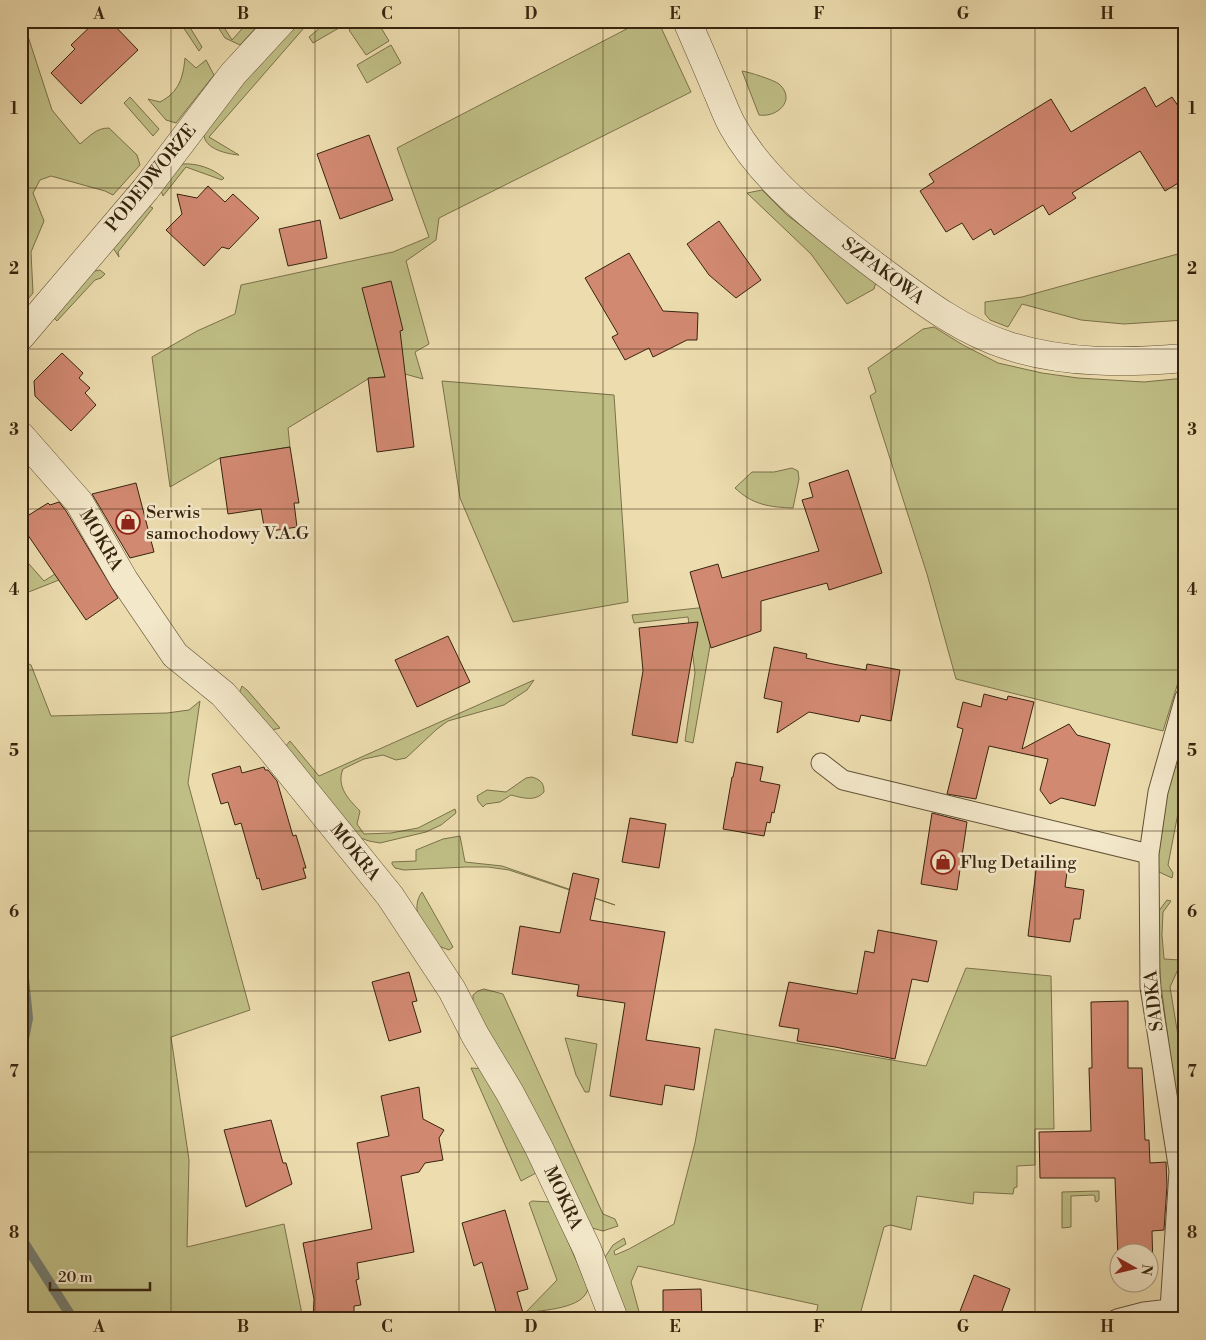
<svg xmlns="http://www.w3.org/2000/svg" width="1206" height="1340" viewBox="0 0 1206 1340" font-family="'Libre Bodoni',serif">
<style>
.green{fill:#bfbe85;stroke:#7b714a}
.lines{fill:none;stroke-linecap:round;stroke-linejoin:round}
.stream{stroke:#747d72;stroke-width:10}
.building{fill:#d28972;stroke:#37240e}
.service-casing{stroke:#645236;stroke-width:21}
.minor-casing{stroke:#645236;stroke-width:29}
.service{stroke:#f3e8ca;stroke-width:19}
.minor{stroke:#f3e8ca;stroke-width:28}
.grid{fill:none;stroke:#37240e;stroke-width:1;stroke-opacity:0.55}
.labels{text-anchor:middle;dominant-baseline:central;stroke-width:5;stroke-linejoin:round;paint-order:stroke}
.street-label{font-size:18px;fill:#37240e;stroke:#f3e8ca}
.poi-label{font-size:18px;fill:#37240e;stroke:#f3e8ca;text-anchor:start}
.neatline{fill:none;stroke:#37240e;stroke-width:2}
.grid-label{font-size:16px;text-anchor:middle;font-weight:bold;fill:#37240e}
</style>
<rect width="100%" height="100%" fill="#ecdcae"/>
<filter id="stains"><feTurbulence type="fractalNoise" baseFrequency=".004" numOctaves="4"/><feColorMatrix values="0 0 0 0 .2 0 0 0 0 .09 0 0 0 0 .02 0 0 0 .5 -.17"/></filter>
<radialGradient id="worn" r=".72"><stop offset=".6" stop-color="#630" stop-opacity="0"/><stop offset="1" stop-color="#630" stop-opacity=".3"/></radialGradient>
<path class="green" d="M21,21h2l29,89 28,34c10,-8 16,-16 29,-16l28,27 3,10 -27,30 -8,-4 -54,-15 -11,4 -7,13 11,28 -13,31 2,41 -12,14z
M179,21h7l16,26 -3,4z
M214,21h6l12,19 17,-19h13l-22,24 -15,-7z
M297,21h13l-101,116 30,18c-12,-1 -35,-6 -35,-21l39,-52z
M328,21h23l-38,22 -4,-6z
M360,21h17l12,20 -23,14 -17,-25z
M642,21h16l33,71 -252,126 -3,22 -30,21 23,83 -14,8 8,27 -18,-5 -37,5 -80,49 2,19 -70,11 -50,29 -18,-130 45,-26 38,-17 6,-29 152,-33 36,-15 -32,-89z
M391,45l10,18 -34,20 -10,-18z
M185,58l11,10 10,-8 8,15 -38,48 -10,-3 -18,-21 12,3c19,-10 23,-24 25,-44z
M742,71c7,1 32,9 37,13 18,16 -2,34 -20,31z
M130,97l29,32 -6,7 -29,-33z
M182,164c15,-1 30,4 42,14l-2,2 -36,-13 -23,29 -3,-8z
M762,190l25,25 89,67 -2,7 -27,15 -36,-50 -64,-61z
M149,206l4,2 -35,44 1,5 -6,-9z
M1185,252v68l-61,4 -43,-4 -59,-16 -14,23 -18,-7 -5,-6v-12l37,-5z
M100,270l5,4 -4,4 -6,2 -38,41 -4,-4 36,-45z
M934,327l29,18 35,18 44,10 36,5 66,4 41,-4v282l-22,71 -207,-52 -29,-105 -57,-178 6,-4 -8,-24 55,-39z
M442,381l172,14 14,207 -115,20 -53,-124z
M792,468l6,3 1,8 -6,29c-24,-1 -40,-3 -58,-20l17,-16h22z
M29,564l15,17 11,-7 4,6 -38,15v-26z
M717,606l-24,137 -8,-2 10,-68 -7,-56 -54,6 -2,-8z
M21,660l10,5 20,51 116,-3 22,-3 11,-9 -12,82 62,227 -79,27 18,123 -2,87 97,-23 19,95h-282z
M534,680l-7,10 -23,15 -56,16 -11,8 -31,29 -10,2 -13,-5 -19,4 -21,10c-7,17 5,30 17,42l-3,13 7,10 27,-1 27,-5 37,-19 1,4 -15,12 -15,7 -46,11 -11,-2 -11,-4 -73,-90 5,-6 29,35z
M242,686l6,5 32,37 -8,2 -33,-36z
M1182,763h3v14l-17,88 5,8 -1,5 -13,-6 -2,-7 3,-45 12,-45 3,-7z
M532,777c9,3 12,6 12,15 -9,10 -21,6 -33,3l-11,7 -14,2 -3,3 -5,-6 -1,-5 10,-6 19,2 20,-14z
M460,836l5,26 37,4 113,39 -106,-35 -21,-3h-22l-62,3 -9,-2 -3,-4v-2l24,-1v-11l27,-11z
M422,892l31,55 -4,3 -16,-6c-9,-16 -24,-34 -11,-52z
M1167,900l4,1 -8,11 -1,23 2,24 16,1 -1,7 -9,20 15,91v70l-11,-64 -13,-99 -3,-36v-37z
M966,968l85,8 3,153h-19v36l-18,1v21l-3,1 -1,6 -39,-2 -1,12 -56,-8 -6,34 -21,-5 -6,2 -23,84 22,8h-68l3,-14 -180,-39 -7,16 10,37h-15l-23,-59 10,-15 11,-7 2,6 -12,7 1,4 14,-6 45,-25 21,-81 20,-114 211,37z
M484,989l19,5 100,220 12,5 3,7 -15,5 -11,-3 -119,-221v-12l5,-4z
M565,1038l32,6 -8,48h-4l-9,-17z
M471,1068l16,1 18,34 31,70 -15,8z
M1099,1191v9l-2,2 -2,-1v-5l-2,-1 -22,1v31l-9,1v-36z
M532,1201l19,1 37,86c-3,21 -46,22 -63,25l32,-33 -28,-77z"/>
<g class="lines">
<path class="stream" d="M21,949l7,69 -7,37
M21,1238l52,81"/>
</g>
<path class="building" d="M96,21h14l28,29 -57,54 -30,-31 24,-24 -4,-4z
M1145,87l11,20 16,-10 13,19v63l-20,12 -25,-40 -68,42 4,5 -27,17 -6,-10 -49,30 -3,-6 -18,11 -11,-17 -16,9 -26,-41 14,-9 -5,-8 122,-75 20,33z
M369,135l24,65 -53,19 -23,-65z
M208,186l17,16 8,-8 26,24 -30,31 -7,-2 -18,19 -38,-36 16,-16 -5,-20 20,4z
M320,220l7,38 -39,8 -9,-37z
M719,221l42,59 -25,18 -27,-23 -22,-31z
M629,253l34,58 35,2 -1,27h-10l-34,17 -4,-9 -24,12 -13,-23 6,-3 -33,-56z
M391,281l12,49 -3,1 14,116 -37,5 -9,-74 17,-1 -23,-89z
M62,353l21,20 -4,5 11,10 -5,5 11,12 -25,26 -36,-35 -1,-15z
M290,447l9,56h-5l3,24 -32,5 -4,-23 -33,5 -8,-56z
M848,470l34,103 -53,17 -2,-7 -66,18v30l-50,17 -21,-76 28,-8 4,14 97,-27 -17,-51 11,-3 -4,-14z
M136,483l18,69 -24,6 -38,-64z
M59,502l7,9 52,87 -32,22 -65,-95v-5l27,-17 2,2z
M698,622l-21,121 -45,-8 11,-64 -4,-43z
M448,636l22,46 -53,25 -22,-47z
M774,647l33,7 -1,4 27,6 33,6 1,-6 33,6 -9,51 -30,-6 -2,7 -50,-10 -32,21 5,-31 -18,-4z
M984,694l23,6 1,-4 26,6 -12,47 47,-25 8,11 33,9 -15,62 -34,-8 -11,6 -10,-14 8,-31 -59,-13 -13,53 -29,-5 16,-65 -6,-2 6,-25 18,5z
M736,762l27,5 -3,14 20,4 -6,28 -2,-1 -2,11 -3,-1 -3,14 -41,-7 9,-52h1z
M240,766l2,7 22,-6 1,3h3l9,11 16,55 3,-1 10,33h-3l3,10 -44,12 -3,-12 -2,1 -16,-56 -6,2 -7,-23 -7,2 -9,-30z
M932,813l35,9 -10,68 -36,-6z
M630,818l36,6 -7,44 -37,-6z
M1037,862l31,3 -3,22 19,3 -4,29h-6l-4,23 -42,-6z
M573,873l26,6 -9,41 75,12 -19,108 54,8 -6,42 -29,-5 -3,20 -52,-9 15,-93 -48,-7 2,-11 -67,-11 8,-48 40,7z
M878,930l59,11 -9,41 -16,-3 -17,80 -60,-12 -38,-6 2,-12 -20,-3 10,-44 68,12 8,-43 9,2z
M409,972l8,29 -5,1 9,30 -32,9 -17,-59z
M1128,1001v67h14l3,72h4l1,23 16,-1 1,23 -3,45 -12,1 1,37 -5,1v-17h-30v7l-3,-81h-75l-1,-46 52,-1 -2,-63h3l-1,-66z
M419,1087l4,32 21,11 -5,8 4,22 -18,3 -6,9 -18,4 13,76 -57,11 2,16 -3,1 5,25 -7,1v13h-41l1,-20 -11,-56 69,-14 -15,-86 32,-7 -8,-40z
M271,1120l12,43h3l6,21 -46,23 -22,-77z
M505,1210l23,79 -11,3 6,21 -25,6 -16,-57 -8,4 -12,-43z
M974,1275l36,14 -11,30h-42z
M701,1289l1,30h-39v-29z"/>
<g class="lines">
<g class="service-casing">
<path id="service" d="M821,763l22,17 306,74
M1170,1309l9,-138 -29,-184 -1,-133 9,-62 27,-95
M1117,1319l27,-7 26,-3 11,10"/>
</g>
<g class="minor-casing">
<path id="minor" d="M687,21c10,23 20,46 30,70 5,11 9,23 15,34 32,58 91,101 142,140 42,31 84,65 135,81 57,18 117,17 176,12
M21,336l124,-146 88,-116 49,-53
M21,436l58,66 45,78 51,75 48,39 44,50 123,152 62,94 23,45 35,58 29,55 48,101 27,70"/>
</g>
<use href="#service" class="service"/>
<use href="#minor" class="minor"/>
</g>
<path class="grid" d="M171,21v1298M315,21v1298M459,21v1298M603,21v1298M747,21v1298M891,21v1298M1035,21v1298M21,188h1164M21,349h1164M21,509h1164M21,670h1164M21,831h1164M21,991h1164M21,1152h1164"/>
<defs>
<g id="shop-ring" transform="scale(1.25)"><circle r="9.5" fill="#f3e8ca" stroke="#8f2418" stroke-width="1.5"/><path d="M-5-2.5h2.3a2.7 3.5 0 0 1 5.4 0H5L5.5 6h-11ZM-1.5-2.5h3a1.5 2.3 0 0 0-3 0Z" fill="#8f2418"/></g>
</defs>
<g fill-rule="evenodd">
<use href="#shop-ring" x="128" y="522"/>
<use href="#shop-ring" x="943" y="862"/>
</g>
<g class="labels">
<g class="street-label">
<text transform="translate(151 178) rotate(-51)">PODEDWORZE</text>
<text transform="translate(883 271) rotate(37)">SZPAKOWA</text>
<text transform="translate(101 540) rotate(60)">MOKRA</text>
<text transform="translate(355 852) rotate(51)">MOKRA</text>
<text transform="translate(1154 1001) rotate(-96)">SADKA</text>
<text transform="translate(563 1198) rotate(65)">MOKRA</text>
</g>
<g class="poi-label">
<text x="146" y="512">Serwis<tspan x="146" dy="21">samochodowy V.A.G</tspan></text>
<text x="960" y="862">Flug Detailing</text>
</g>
</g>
<rect width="1206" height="1340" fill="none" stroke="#ecdcae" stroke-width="55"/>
<g transform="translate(1134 1268) rotate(98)"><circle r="24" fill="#f3e8ca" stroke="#a89a7f"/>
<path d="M0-4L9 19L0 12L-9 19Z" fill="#8f2418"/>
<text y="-8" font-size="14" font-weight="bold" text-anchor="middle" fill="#37240e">N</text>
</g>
<path d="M50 1282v8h100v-8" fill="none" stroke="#37240e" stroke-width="2.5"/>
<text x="58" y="1282" font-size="15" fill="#37240e" stroke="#f3e8ca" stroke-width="4" paint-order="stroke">20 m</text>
<rect x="28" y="28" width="1150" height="1284" class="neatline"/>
<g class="grid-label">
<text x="99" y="19">A</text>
<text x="243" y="19">B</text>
<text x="387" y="19">C</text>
<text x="531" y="19">D</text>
<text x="675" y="19">E</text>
<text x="819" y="19">F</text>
<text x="963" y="19">G</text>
<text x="1107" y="19">H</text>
<text x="14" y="114">1</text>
<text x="1192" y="114">1</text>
<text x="14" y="274">2</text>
<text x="1192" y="274">2</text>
<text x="14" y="435">3</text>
<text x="1192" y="435">3</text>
<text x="14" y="595">4</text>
<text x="1192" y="595">4</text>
<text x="14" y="756">5</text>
<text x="1192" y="756">5</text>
<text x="14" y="917">6</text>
<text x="1192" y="917">6</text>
<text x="14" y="1077">7</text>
<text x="1192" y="1077">7</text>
<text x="14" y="1238">8</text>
<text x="1192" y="1238">8</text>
<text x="99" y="1332">A</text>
<text x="243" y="1332">B</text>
<text x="387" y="1332">C</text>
<text x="531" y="1332">D</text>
<text x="675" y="1332">E</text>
<text x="819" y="1332">F</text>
<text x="963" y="1332">G</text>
<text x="1107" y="1332">H</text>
</g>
<rect width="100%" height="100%" filter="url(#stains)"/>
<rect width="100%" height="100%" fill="url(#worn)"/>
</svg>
